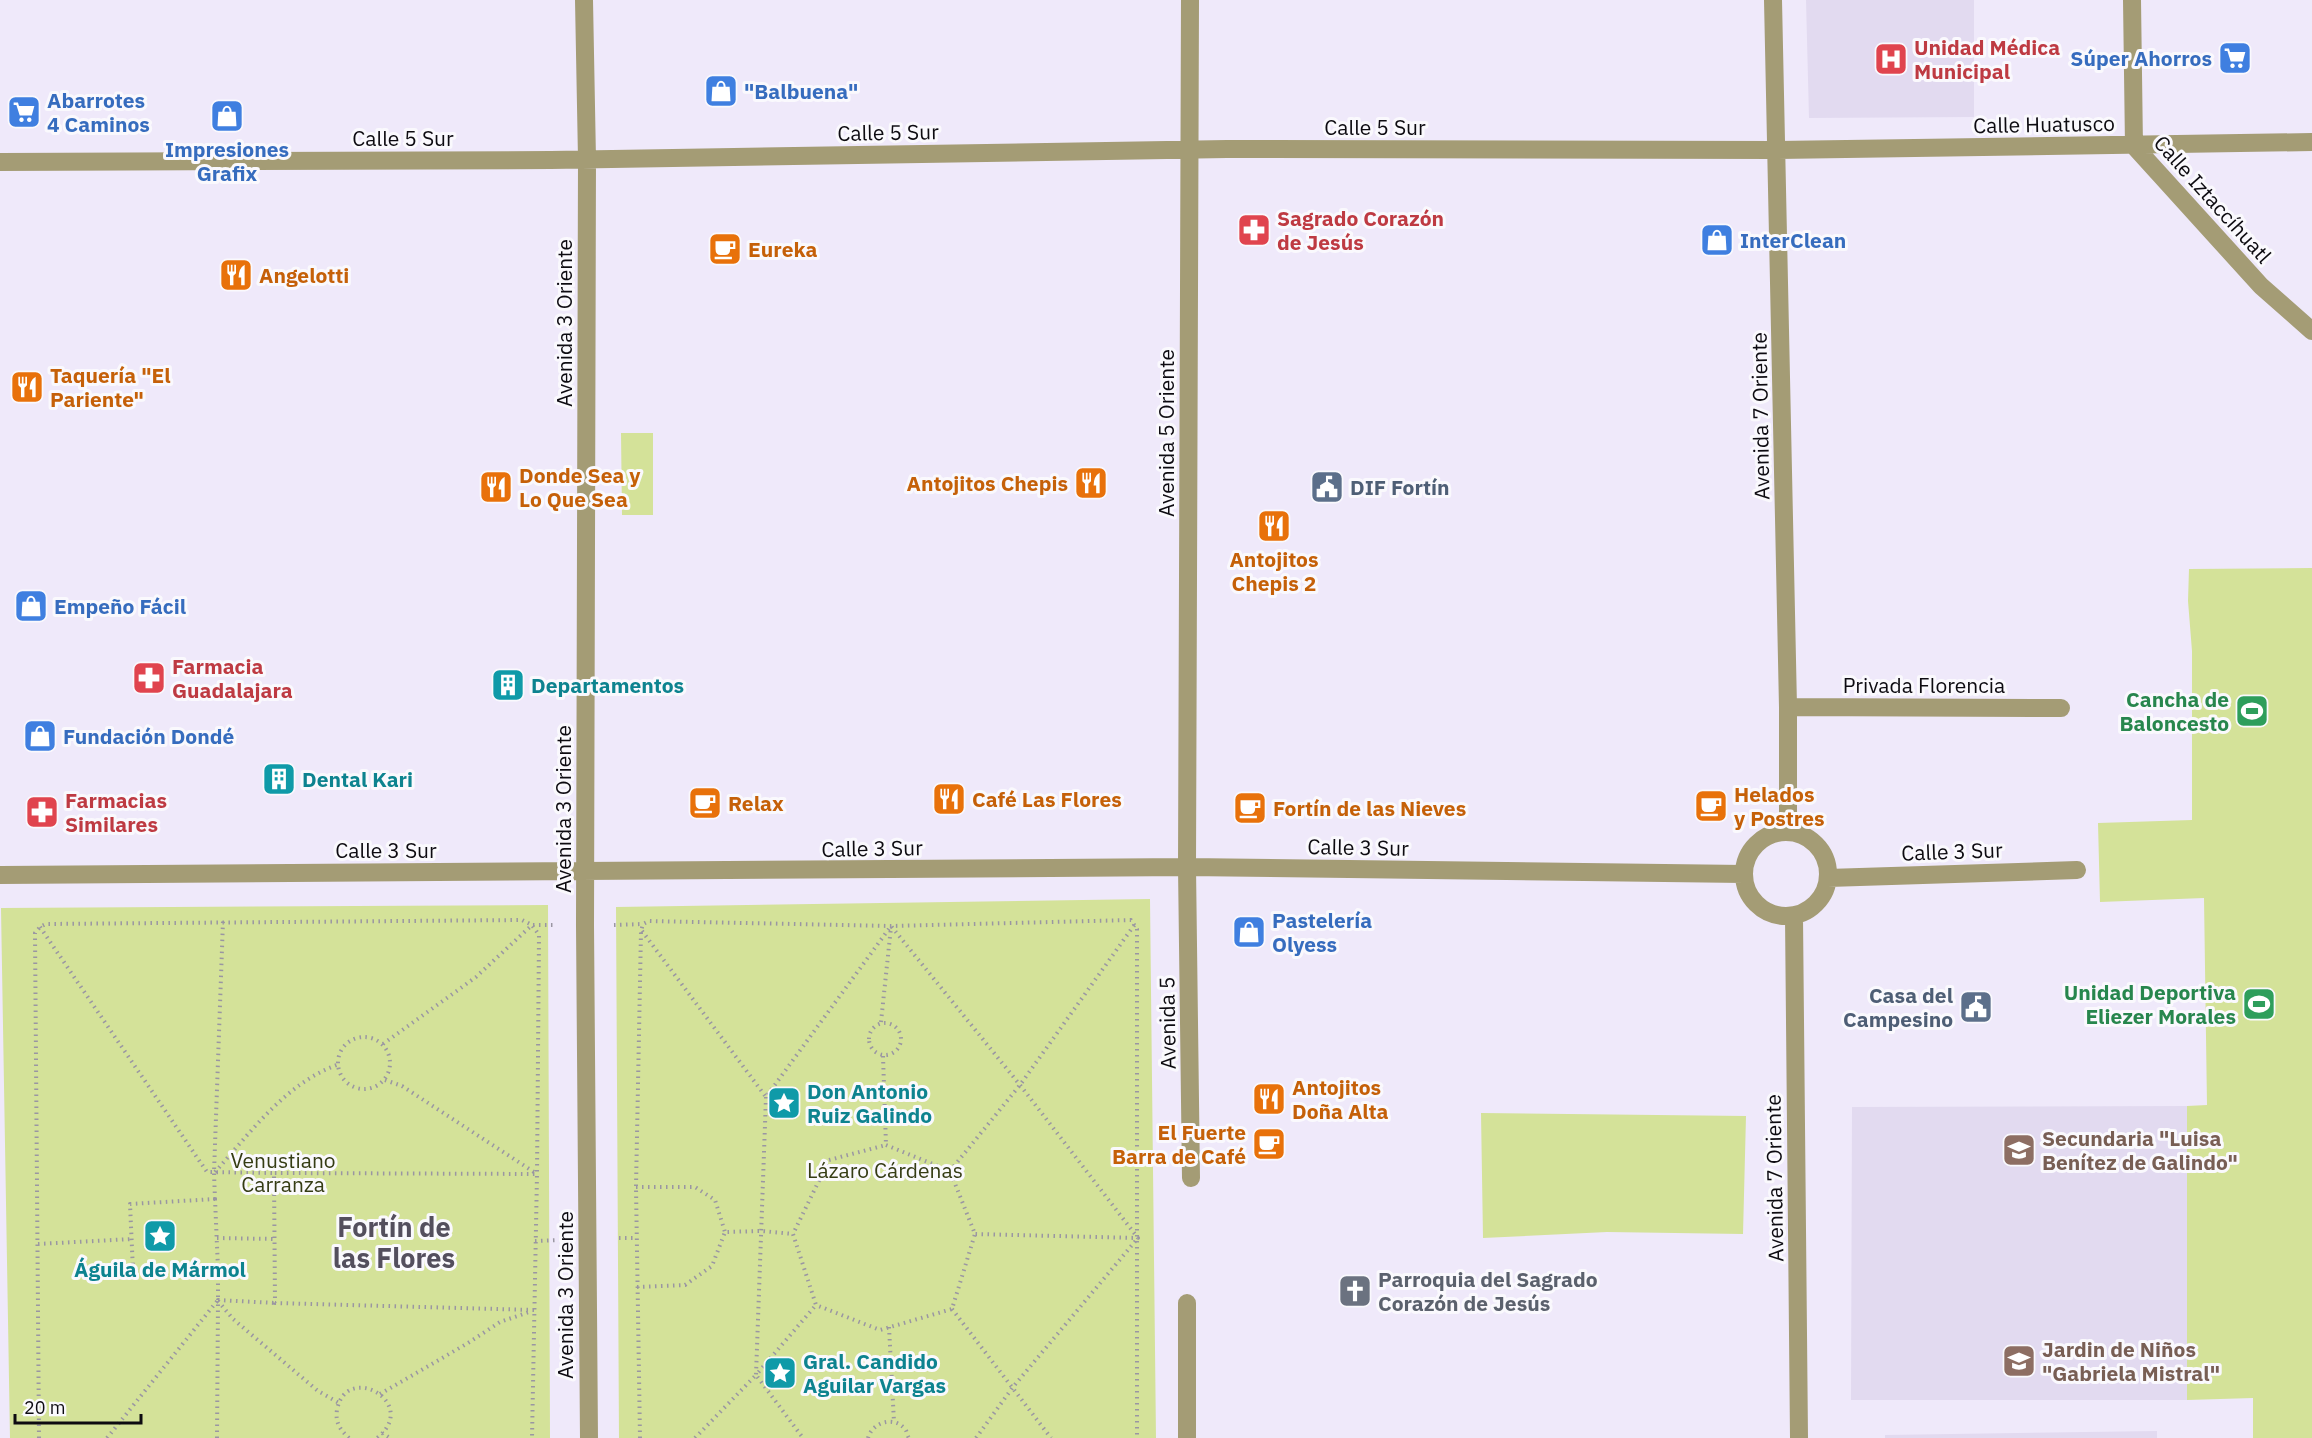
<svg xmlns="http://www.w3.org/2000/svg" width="2312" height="1438" viewBox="0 0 2312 1438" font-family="'IBM Plex Sans',sans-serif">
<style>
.built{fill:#e2daf0}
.green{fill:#d4e299}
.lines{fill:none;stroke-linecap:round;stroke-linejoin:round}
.path{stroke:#9a96a2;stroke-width:4;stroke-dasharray:1.5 4.5;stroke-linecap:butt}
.minor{stroke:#a49c75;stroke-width:18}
.labels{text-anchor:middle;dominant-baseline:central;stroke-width:6;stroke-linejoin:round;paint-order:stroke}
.health-label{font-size:21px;font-weight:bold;fill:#be3a42;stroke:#faf9fd;text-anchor:start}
.shop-label{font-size:21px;font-weight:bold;fill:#366cbe;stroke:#faf9fd;text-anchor:start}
.street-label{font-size:21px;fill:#0d0b11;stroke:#faf9fd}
.food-label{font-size:21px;font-weight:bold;fill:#c56008;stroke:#faf9fd;text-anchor:start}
.service-label{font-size:21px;font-weight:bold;fill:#4e5e75;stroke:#faf9fd;text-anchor:start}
.culture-label{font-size:21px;font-weight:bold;fill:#0d838f;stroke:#faf9fd;text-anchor:start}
.leisure-label{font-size:21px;font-weight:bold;fill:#27864d;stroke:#faf9fd;text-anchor:end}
.education-label{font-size:21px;font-weight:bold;fill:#785e54;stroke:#faf9fd;text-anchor:start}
.park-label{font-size:21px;fill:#353c14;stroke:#faf9fd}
.worship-label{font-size:21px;font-weight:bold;fill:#5b616d;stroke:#faf9fd;text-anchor:start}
.district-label{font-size:27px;font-weight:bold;fill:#544f5d;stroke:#faf9fd}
</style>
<rect width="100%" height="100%" fill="#efe9fa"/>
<path class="built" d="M1806,0h168v117l-165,1z
M2187,1106v294h-336l1,-293z
M2157,1431v7h-272v-3z"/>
<path class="green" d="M621,433h32v82h-31z
M2312,568v870h-59v-40l-66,2v-294l20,-1 -3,-207 -104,4 -2,-79 94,-3v-169l-4,-50 1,-32z
M1150,899l6,539h-537l-3,-531z
M548,905l2,533h-540l-9,-530z
M1481,1113l265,3 -3,118 -136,-2 -124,6z"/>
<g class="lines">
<path class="path" d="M614,925l29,-1
M40,927l167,245 67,1
M642,931l124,166 125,-171 129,159 118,153 -163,-4
M881,1022l10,-95
M869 1039a16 16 0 1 1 32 0a16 16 0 1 1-32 0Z
M338 1063a26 26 0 1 1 52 0a26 26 0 1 1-52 0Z
M383,1044l93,-67 56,-52h24
M883,1056l3,89
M385,1080l17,6 135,88
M766,1097l-10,278 60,-70
M886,1145l64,26 25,63 -23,75 -72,21 -64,-25 -23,-71 36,-74z
M950,1171l70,-86 115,-161
M215,1172c35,-39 71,-89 122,-107
M636,1187h59l20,13 10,32
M215,1199l3,70 -85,2 -3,-67z
M215,1199l-1,-26 9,-252
M217,1238l57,1
M619,1238h17
M535,1241l23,-1
M38,1244l94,-5
M637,1287l48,-2 27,-19 13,-34 37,-1 31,3
M218,1301l15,18 85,72 21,12
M952,1309l99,129
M534,1310l-259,-7 -1,-130 263,1
M889,1327l5,95
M380,1394l88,-51 32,-21 29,-10
M382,1433l8,5
M39,1438l-4,-505 5,-6 6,-3 476,-4 10,5 7,10 -2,239 -5,264
M107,1438l111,-138v-31
M217,1438l1,-138 57,3
M349,1438c-9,-8 -14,-16 -12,-28 9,-49 84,-7 40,28
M640,1438l-4,-251 5,-256 2,-7 6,-3 242,5 240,-6 6,9v509
M695,1438l61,-63 47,63
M868,1438c4,-15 25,-23 37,-9 2,2 2,6 4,9
M976,1438l37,-51 125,-149"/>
<path class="minor" d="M584,0l3,159 -2,766 4,513
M1190,0l-3,867 4,311
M1773,0l15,707v125
M2132,0l2,146 127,140 51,45
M0,162l551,-2 676,-11 550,1 535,-8
M1788,707l273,1
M1744 874a42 42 0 1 1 84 0a42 42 0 1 1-84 0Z
M0,875l1187,-8 557,7
M1828,878l249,-8
M1794,917l5,521
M1187,1303v135"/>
</g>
<defs>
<g id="supermarket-square" transform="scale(1.725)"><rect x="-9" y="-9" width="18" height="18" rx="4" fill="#3f7fe0" stroke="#faf9fd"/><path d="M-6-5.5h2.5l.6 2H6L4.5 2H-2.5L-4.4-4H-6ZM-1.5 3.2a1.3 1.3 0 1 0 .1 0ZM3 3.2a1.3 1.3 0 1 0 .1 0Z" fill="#fff"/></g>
<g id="hospital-square" transform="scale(1.725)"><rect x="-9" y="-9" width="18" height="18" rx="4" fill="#e0444e" stroke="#faf9fd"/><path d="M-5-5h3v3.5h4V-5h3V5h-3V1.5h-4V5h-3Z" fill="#fff"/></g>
<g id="shop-square" transform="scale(1.725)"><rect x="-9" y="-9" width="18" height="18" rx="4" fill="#3f7fe0" stroke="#faf9fd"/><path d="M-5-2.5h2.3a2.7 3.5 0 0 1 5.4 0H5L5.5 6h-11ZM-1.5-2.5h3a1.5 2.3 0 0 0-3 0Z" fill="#fff"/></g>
<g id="pharmacy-square" transform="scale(1.725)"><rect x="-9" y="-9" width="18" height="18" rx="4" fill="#e0444e" stroke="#faf9fd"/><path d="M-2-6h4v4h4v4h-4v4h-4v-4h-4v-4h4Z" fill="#fff"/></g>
<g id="cafe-square" transform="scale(1.725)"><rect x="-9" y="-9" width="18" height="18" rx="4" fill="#e8710a" stroke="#faf9fd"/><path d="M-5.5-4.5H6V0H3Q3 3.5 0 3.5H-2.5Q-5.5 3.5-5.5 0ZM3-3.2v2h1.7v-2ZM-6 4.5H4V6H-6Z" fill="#fff"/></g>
<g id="restaurant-square" transform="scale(1.725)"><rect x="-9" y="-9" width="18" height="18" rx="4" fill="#e8710a" stroke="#faf9fd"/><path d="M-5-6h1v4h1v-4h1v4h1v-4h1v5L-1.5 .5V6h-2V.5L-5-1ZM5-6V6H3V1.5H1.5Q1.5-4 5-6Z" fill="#fff"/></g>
<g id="civic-square" transform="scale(1.725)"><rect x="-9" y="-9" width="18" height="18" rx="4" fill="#5c6f8a" stroke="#faf9fd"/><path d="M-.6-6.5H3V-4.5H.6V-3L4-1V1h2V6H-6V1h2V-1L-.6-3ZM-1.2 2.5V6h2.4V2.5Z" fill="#fff"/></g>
<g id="building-square" transform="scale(1.725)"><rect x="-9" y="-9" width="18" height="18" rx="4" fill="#0f9aa8" stroke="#faf9fd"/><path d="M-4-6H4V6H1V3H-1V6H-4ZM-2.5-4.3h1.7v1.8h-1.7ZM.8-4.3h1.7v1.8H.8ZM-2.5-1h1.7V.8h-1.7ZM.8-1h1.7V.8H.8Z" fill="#fff"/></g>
<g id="stadium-square" transform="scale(1.725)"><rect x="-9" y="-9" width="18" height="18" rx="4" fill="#2e9e5b" stroke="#faf9fd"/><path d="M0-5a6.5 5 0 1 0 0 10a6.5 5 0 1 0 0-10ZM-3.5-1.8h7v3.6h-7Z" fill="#fff"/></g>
<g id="sight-square" transform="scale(1.725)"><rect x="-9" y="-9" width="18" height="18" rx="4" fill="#0f9aa8" stroke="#faf9fd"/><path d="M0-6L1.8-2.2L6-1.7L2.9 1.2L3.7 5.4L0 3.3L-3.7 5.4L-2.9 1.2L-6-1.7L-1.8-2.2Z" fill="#fff"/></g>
<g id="school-square" transform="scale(1.725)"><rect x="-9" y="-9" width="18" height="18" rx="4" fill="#8d6e63" stroke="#faf9fd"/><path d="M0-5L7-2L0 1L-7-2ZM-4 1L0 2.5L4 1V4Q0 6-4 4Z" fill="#fff"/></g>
<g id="church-square" transform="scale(1.725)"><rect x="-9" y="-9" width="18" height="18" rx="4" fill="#6b7280" stroke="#faf9fd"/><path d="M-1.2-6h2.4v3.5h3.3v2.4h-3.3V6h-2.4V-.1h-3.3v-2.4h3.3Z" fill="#fff"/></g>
</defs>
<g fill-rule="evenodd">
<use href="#supermarket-square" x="2235" y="58"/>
<use href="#hospital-square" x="1891" y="59"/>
<use href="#shop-square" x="721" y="91"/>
<use href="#supermarket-square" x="24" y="112"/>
<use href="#shop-square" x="227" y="116"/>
<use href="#pharmacy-square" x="1254" y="230"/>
<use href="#shop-square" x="1717" y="240"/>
<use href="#cafe-square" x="725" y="249"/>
<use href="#restaurant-square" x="236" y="275"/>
<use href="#restaurant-square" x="27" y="387"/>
<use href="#restaurant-square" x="1091" y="483"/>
<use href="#restaurant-square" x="496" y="487"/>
<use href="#civic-square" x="1327" y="487"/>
<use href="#restaurant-square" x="1274" y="526"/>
<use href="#shop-square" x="31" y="606"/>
<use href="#pharmacy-square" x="149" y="678"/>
<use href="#building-square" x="508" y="685"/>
<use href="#stadium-square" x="2252" y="711"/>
<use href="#shop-square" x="40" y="736"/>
<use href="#building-square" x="279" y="779"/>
<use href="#restaurant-square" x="949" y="799"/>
<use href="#cafe-square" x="705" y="803"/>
<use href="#cafe-square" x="1711" y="806"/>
<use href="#cafe-square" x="1250" y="808"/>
<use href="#pharmacy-square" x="42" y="812"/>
<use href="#shop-square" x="1249" y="932"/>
<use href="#stadium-square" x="2259" y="1004"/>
<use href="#civic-square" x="1976" y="1007"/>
<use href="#restaurant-square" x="1269" y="1099"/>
<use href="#sight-square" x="784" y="1103"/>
<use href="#cafe-square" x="1269" y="1144"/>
<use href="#school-square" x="2019" y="1150"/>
<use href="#sight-square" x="160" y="1236"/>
<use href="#church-square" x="1355" y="1291"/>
<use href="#school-square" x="2019" y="1361"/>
<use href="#sight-square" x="780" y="1373"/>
</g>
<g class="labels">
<g class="health-label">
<text x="1914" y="47">Unidad Médica<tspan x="1914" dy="24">Municipal</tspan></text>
<text x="1277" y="218">Sagrado Corazón<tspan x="1277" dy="24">de Jesús</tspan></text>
<text x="172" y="666">Farmacia<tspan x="172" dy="24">Guadalajara</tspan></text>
<text x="65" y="800">Farmacias<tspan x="65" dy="24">Similares</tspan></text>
</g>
<g class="shop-label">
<text x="2212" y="58" text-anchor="end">Súper Ahorros</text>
<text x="744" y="91">"Balbuena"</text>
<text x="47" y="100">Abarrotes<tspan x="47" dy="24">4 Caminos</tspan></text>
<text x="227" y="149" text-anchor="middle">Impresiones<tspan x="227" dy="24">Grafix</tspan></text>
<text x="1740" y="240">InterClean</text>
<text x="54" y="606">Empeño Fácil</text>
<text x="63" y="736">Fundación Dondé</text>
<text x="1272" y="920">Pastelería<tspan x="1272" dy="24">Olyess</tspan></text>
</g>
<g class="street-label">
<text transform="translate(2044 124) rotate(-1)">Calle Huatusco</text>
<text x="1375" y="127">Calle 5 Sur</text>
<text transform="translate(888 132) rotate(-1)">Calle 5 Sur</text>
<text x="403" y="138">Calle 5 Sur</text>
<text transform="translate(2213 199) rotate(48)">Calle Iztaccíhuatl</text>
<text transform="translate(564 323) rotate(-90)">Avenida 3 Oriente</text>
<text transform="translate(1760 416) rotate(-91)">Avenida 7 Oriente</text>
<text transform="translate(1166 433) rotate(-90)">Avenida 5 Oriente</text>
<text x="1924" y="685">Privada Florencia</text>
<text transform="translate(563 809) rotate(-90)">Avenida 3 Oriente</text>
<text transform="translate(1358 847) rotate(1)">Calle 3 Sur</text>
<text transform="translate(872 848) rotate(-1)">Calle 3 Sur</text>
<text x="386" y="850">Calle 3 Sur</text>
<text transform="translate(1952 851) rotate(-2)">Calle 3 Sur</text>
<text transform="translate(1167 1023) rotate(-91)">Avenida 5</text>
<text transform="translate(1774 1178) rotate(-91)">Avenida 7 Oriente</text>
<text transform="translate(565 1295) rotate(-90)">Avenida 3 Oriente</text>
</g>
<g class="food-label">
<text x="748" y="249">Eureka</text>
<text x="259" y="275">Angelotti</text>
<text x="50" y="375">Taquería "El<tspan x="50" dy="24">Pariente"</tspan></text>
<text x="519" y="475">Donde Sea y<tspan x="519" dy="24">Lo Que Sea</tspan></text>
<text x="1068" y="483" text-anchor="end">Antojitos Chepis</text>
<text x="1274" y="559" text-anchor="middle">Antojitos<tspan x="1274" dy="24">Chepis 2</tspan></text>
<text x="1734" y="794">Helados<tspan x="1734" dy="24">y Postres</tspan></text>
<text x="972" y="799">Café Las Flores</text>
<text x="728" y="803">Relax</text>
<text x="1273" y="808">Fortín de las Nieves</text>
<text x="1292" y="1087">Antojitos<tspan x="1292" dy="24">Doña Alta</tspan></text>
<text x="1246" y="1132" text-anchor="end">El Fuerte<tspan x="1246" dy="24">Barra de Café</tspan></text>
</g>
<g class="service-label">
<text x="1350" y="487">DIF Fortín</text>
<text x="1953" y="995" text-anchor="end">Casa del<tspan x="1953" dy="24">Campesino</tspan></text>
</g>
<g class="culture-label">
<text x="531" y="685">Departamentos</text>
<text x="302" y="779">Dental Kari</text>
<text x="807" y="1091">Don Antonio<tspan x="807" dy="24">Ruiz Galindo</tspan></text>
<text x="160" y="1269" text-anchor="middle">Águila de Mármol</text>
<text x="803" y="1361">Gral. Candido<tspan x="803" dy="24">Aguilar Vargas</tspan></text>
</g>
<g class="leisure-label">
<text x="2229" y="699">Cancha de<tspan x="2229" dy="24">Baloncesto</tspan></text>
<text x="2236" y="992">Unidad Deportiva<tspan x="2236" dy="24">Eliezer Morales</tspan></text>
</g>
<g class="education-label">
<text x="2042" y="1138">Secundaria "Luisa<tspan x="2042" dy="24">Benítez de Galindo"</tspan></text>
<text x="2042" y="1349">Jardin de Niños<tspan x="2042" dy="24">"Gabriela Mistral"</tspan></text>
</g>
<g class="park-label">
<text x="283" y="1160">Venustiano<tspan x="283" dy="24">Carranza</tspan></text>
<text x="885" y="1170">Lázaro Cárdenas</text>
</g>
<g class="worship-label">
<text x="1378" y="1279">Parroquia del Sagrado<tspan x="1378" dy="24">Corazón de Jesús</tspan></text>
</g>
<g class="district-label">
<text x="394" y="1226">Fortín de<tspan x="394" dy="31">las Flores</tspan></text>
</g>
</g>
<path d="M15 1414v9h126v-9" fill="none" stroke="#0d0b11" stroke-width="3"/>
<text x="24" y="1414" font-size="18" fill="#0d0b11" stroke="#faf9fd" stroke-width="4.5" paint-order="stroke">20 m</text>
</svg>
